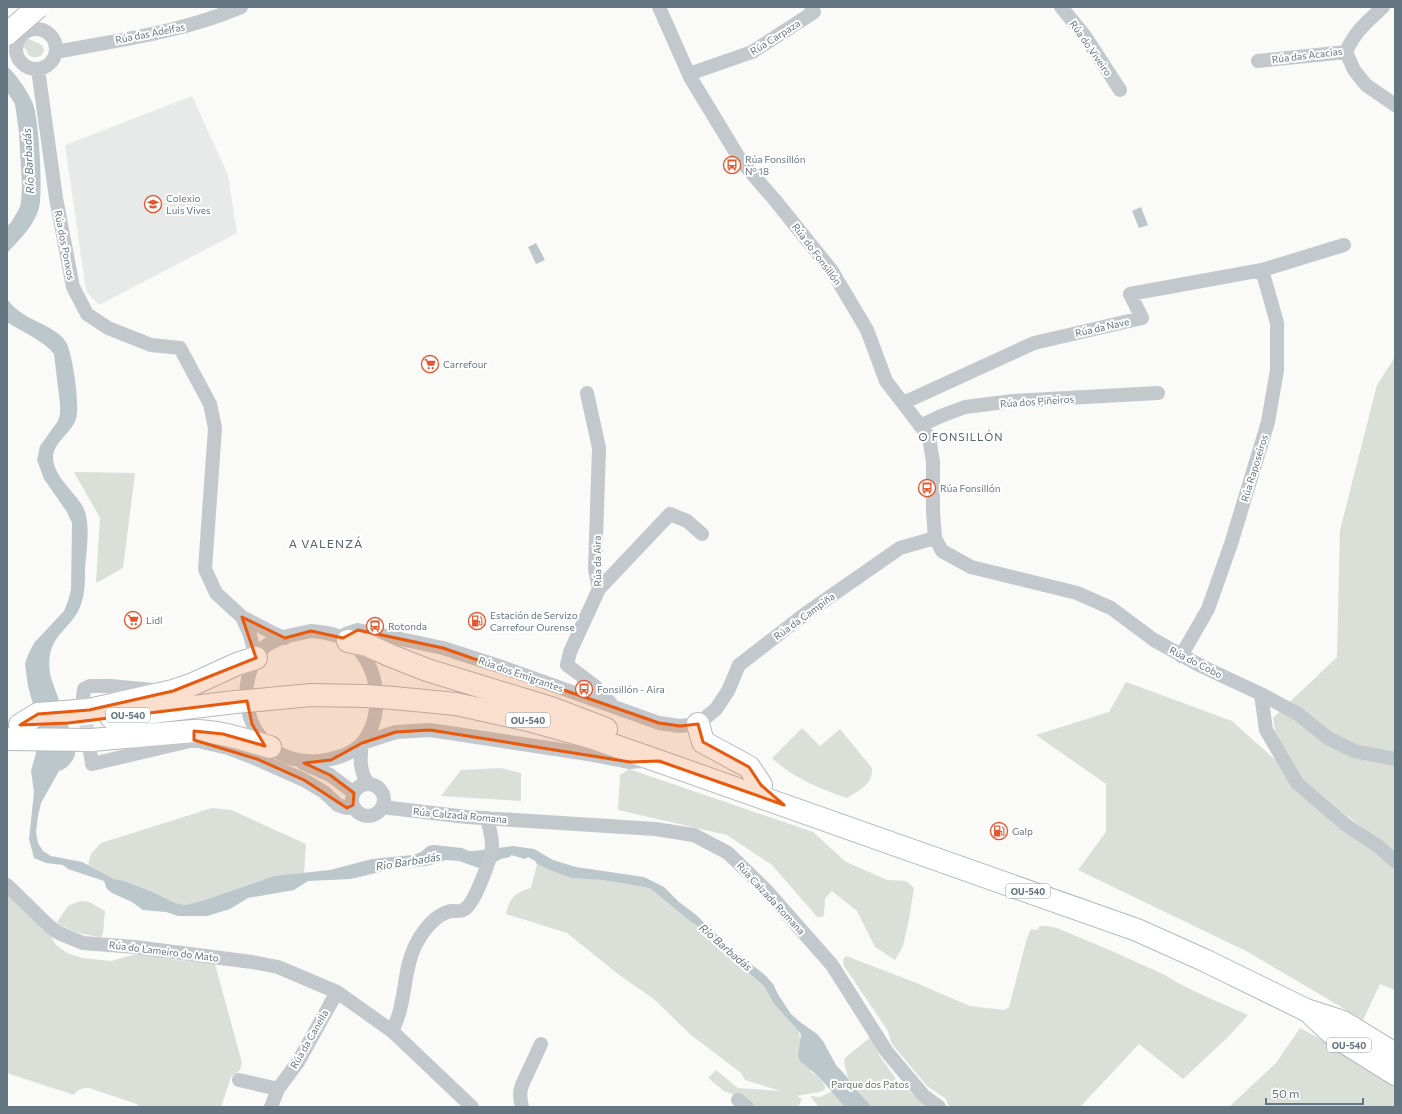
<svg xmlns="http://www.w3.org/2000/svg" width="1402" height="1114" viewBox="0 0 1402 1114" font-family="Commissioner,sans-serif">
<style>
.built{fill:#e8e9e9}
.green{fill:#dadfd7}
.water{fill:#bbc7cb}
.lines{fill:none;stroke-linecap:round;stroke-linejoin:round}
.street-tunnel{stroke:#d5d9db;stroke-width:14;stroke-dasharray:14 7;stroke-linecap:butt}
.primary-casing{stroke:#b5babe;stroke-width:24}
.street{stroke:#c3c8cc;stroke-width:14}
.primary{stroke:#fff;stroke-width:22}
.primary-bridge-casing{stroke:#b5babe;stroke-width:24;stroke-linecap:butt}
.highway-bridge-casing{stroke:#b4b9bd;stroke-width:24;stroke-linecap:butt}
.primary-bridge{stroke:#fff;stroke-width:22}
.highway-bridge{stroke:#fff;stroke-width:22}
.marked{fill:#e8590c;fill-opacity:0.2;stroke:#e8590c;stroke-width:3;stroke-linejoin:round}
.labels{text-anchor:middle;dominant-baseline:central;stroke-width:4;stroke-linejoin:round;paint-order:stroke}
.shield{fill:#fff;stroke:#939fa8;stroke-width:1}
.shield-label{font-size:9px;font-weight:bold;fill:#657683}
.street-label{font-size:10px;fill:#657683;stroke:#fff}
.poi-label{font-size:10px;fill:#657683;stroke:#fff;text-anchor:start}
.park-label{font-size:10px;fill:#687a64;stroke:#fff}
.water-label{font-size:11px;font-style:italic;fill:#60757c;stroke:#fff}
.neighbourhood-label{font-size:11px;letter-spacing:1px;fill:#57646e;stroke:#fff}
.quarter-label{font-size:12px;letter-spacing:1px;fill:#57646e;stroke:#fff}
</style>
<rect width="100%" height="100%" fill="#fafaf8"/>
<path class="built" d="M192,96l36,79 9,58 -138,72 -13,-14 -21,-146z"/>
<path class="green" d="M23,39h6l13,6 2,5 -2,5c-6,3 -8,3 -14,0l-1,-5 -7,-4v-2z
M1395,357v495l-53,-40 -45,-38 -21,-38 -3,-18 64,-61 3,-127 37,-145z
M74,472l61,1 -12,95 -27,15 4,-65z
M1126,682l106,39 163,147v122l-15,-6 -17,36 -115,-68 -170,-82 28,-38v-48l-70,-49 73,-23z
M802,728l18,18 20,-17 32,39c1,17 -13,22 -25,30 -27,-9 -54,-20 -75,-40z
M501,768l20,5v28l-80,-5 20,-26z
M629,769l184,63 33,30 41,18 19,1 8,7 -5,31 -6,27 -8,14 -20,-13 -18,-36 -25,-20 -7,7 -1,18 -6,2 -46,-53 -45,-30 -109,-25 2,-35z
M212,808l19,2 75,34 -2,29 -30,3 -69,24 -20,5 -10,-2 -22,-11 -29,-11 -10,-2 -26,-14 3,-11 10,-11z
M537,864l34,14 31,2 42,7 7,2 40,33 15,9 40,41 10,7 8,7 10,18 25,28 1,8 11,32 8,5 6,9v3l-5,3 -23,4 5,3 -4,8h-47l-19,-13 -8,-3 -16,-13 8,-8 22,18 43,3 -36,-11 -4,-7 -50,-38 -36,-35 -37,-26 -51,-41 -61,-19c3,-16 10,-22 25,-26z
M7,893l36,37 8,5 4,9 12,9 16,5 28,3 25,-7 12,1 28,5 39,4 27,99 -2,7 -9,7 -10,30h-81l-3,-3 -48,-16c-7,0 -11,1 -15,7l-67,-22z
M80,901l9,1 16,9 -2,22 -2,4c-14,-2 -33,-5 -44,-15l11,-16z
M1040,926h6l11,2 57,24 51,23 13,8 31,15 39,17 -20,22 -45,42 -44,-35 -59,63h-129l-3,-2 -2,-6 -19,-13 -35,-42 -4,-13 -44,-65 -1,-6 3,-4 68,26 56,24 35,4 4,-3 18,-69 4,-9 6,1z
M1300,1028l30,16 65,41v22h-166l47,-44z
M872,1036l8,14 -1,5 17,24 32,28h-109l-9,-11 10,1 11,-5 17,-15 -4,-14 1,-5z"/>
<path class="water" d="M7,66c11,11 20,24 26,38 6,16 10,87 6,104 -5,18 -20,32 -32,45v-26l5,-6 8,-14 1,-5 1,-16 -3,-54 -4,-28 -8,-12z
M1141,207l7,18 -9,3 -7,-17z
M536,243l9,17 -9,4 -8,-17z
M7,299c4,6 10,11 16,15 12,8 38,16 44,30 6,14 13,61 9,75 -4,13 -24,25 -23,39 1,20 23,34 31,51 7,18 2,42 1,61 0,9 0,18 -2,27 -6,34 -42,35 -32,81l24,67c0,3 0,7 0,10 -2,7 -10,15 -16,16l-18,32 -3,13 -2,16 2,11 5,8 8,5 31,6 32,17 10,2 29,11 22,11 10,2 20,-5 69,-24 56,-6 42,-11 41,-4 8,-3 7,-6 6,-1 28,3 7,3h5l39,-5 21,3 19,11 23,7 68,10 20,10 15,15 16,12 38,36 32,25 8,9 6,12 12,18 9,8 17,12 6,7 13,24 11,12 2,5 23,25h-27l-26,-30 -19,-16 -2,-5 3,-22 -27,-30 -10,-18 -8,-7 -34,-27 -16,-21 -15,-9 -40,-33 -7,-2 -42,-7 -31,-2 -21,-8 -13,-6 -2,-3 -7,-4 -3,2 -14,-4 -1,2 -9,2 -19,10 -23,-8 -13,-1 -19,6 -31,2 -45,11 -43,2 -14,9 -46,8 -18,11 -23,7h-29l-12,-4 -23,-2 -11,-8 -20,-9 -5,-4 -3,-8 -36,-12 -5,-4 -17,-2 -12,-5 -5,-19 5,-47 -3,-21 6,-22 2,-23 -11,-40 -3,-22 3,-9 6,-12 30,-32 4,-10 3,-11 1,-67 -5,-11 -23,-33 -7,-19 3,-14 18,-25 2,-7v-10l-6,-50c-10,-13 -33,-23 -47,-32z"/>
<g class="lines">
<path class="street-tunnel" d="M84,704l5,42"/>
<g class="primary-casing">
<path id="primary" d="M348,641l19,4 22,10 38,15 124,38 55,21
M394,698l62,6 72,16 65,18 544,192 67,30 102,50 37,12 52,32
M258,700l53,-5 55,1
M111,717l124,-15
M698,724l5,18 46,25 12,18
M20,725l18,-11 51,-4 84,-19 18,-6 46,-21 19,-6
M7,739l84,1 103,-9c27,0 51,9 76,16
M1313,1016l23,21 59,37"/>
</g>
<path class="street" d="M659,7l31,70 51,84 33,38 58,72 35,59 19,51 43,56 4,25v50l2,26 7,13 29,16 106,26 34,15 43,32 47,26 60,28 5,36 31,53 49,42 32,21 17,15
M1061,7l24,29 35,54
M16 49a20 20 0 1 1 40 0a20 20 0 1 1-40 0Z
M56,52c62,-12 127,-20 185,-45
M1346,52l8,18 12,15 29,20
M1258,61l88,-9c9,-21 21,-30 37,-45
M38,69l18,129 17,89 14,27 21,14 43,17 29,3 30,56 5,24 -10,141 11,24 26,24 33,17 10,4
M689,74l63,-22 62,-40 -3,-5
M587,393l12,55 -4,121 4,20 -29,63 -3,13 28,21 16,18
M903,403l131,-60 108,-25 -12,-24 132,-24 82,-25
M920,426l21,-10 24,-9 48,-6 145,-8
M599,589l71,-75 17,7 15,13
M242,617l8,18 6,23
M311,631c13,1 27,3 38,10 30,21 37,72 14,101 -10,12 -28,17 -43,19 -18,2 -37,-3 -51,-15 -23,-20 -28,-53 -17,-80 3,-5 5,-11 9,-16 13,-13 33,-15 50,-19z
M343,638l3,-4 12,-4 85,18 62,20 154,55 21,3 18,-2 18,-15 12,-18 11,-26 66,-51 95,-66 35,-10
M1181,656l27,-47 23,-65 37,-122 9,-52v-47l-15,-53
M1261,694l37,20 30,24 26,13 41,8
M83,699l1,-10 6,-3h20l43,4
M90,751l2,13 102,-24 34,8 29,11 47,21 20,12 14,13 9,3 6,-3
M303,763l27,12 24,18
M369,784c-10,-11 -9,-27 -7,-41l34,-11 34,-2 158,24 42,8 12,-1
M352 800a16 16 0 1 1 32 0a16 16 0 1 1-32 0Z
M382,807l85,10 188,12 39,6 34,18 37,36 67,76 55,87 37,44 15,11
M7,885l43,42 11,7 22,9 52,4 117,15 26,5 59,25 55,39 80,76
M392,1031c15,-28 10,-58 23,-85 7,-14 20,-32 36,-35 5,0 10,1 14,-2 10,-7 27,-52 27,-64 0,-9 -3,-18 -5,-27
M239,1080l39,9
M738,1100l9,7
M271,1107l7,-18 20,-27 39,-70
M522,1107c-2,-8 -3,-14 0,-22l19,-41"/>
<use href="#primary" class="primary"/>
<g class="primary-bridge-casing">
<path id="primary-bridge" d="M366,696l28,2
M235,702l23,-2"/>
</g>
<g class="highway-bridge-casing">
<path id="highway-bridge" d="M7,34l31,-27"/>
</g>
<use href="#primary-bridge" class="primary-bridge"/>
<use href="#highway-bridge" class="highway-bridge"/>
</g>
<path class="marked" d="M242,617l43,21 26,-7 32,7 15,-8 85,18 216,75 21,3 18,-2 5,18 46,25 12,18 23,20 -125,-44 -29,1 -200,-32 -34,2 -34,11 -31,17 -27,3 26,12 24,18 -1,12 -6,3 -43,-28 -47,-21 -63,-19v-9l29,3 42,12 -13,-22 -5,-23 -179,22 -48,2 18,-11 51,-4 84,-19 83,-33z"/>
<defs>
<g id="bus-ring" transform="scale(0.9)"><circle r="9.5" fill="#fff" stroke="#e4572e" stroke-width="1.5"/><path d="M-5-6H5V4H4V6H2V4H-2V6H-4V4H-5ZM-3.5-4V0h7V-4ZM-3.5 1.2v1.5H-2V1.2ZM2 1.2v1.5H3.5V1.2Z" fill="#e4572e"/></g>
<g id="school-ring" transform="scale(0.9)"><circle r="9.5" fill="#fff" stroke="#e4572e" stroke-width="1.5"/><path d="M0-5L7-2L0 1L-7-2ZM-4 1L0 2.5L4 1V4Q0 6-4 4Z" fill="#e4572e"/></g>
<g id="supermarket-ring" transform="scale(0.9)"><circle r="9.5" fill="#fff" stroke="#e4572e" stroke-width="1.5"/><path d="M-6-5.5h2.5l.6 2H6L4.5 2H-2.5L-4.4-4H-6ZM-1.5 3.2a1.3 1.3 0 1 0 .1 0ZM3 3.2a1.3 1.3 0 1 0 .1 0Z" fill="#e4572e"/></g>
<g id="fuel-ring" transform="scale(0.9)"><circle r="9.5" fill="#fff" stroke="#e4572e" stroke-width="1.5"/><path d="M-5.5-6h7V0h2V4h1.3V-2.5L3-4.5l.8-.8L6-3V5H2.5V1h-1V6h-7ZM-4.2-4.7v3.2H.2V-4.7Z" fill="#e4572e"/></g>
</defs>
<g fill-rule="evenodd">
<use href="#bus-ring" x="732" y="165"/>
<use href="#school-ring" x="153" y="204"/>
<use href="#supermarket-ring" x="430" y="364"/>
<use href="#bus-ring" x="927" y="488"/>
<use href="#supermarket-ring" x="133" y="620"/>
<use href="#fuel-ring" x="477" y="621"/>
<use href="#bus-ring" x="375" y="626"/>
<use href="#bus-ring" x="584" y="689"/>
<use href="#fuel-ring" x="999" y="831"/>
</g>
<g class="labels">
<g class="shield">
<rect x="106" y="708" width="44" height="14" rx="3"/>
<rect x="506" y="713" width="44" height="14" rx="3"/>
<rect x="1006" y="884" width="44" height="14" rx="3"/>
<rect x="1327" y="1038" width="44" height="14" rx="3"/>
</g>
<g class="shield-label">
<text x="128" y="715">OU-540</text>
<text x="528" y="720">OU-540</text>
<text x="1028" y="891">OU-540</text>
<text x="1349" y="1045">OU-540</text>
</g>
<g class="street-label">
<text transform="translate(150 33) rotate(-11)">Rúa das Adelfas</text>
<text transform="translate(775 37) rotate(-32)">Rúa Carpaza</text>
<text transform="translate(1091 48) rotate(55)">Rúa do Viveiro</text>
<text transform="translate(1307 55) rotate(-7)">Rúa das Acacias</text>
<text transform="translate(65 245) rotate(79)">Rúa dos Ponxos</text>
<text transform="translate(817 254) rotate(53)">Rúa do Fonsillón</text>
<text transform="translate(1102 327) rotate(-13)">Rúa da Nave</text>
<text transform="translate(1037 401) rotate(-4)">Rúa dos Piñeiros</text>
<text transform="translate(1254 468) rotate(-73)">Rúa Raposeiros</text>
<text transform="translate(597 561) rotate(-91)">Rúa da Aira</text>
<text transform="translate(804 616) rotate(-36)">Rúa da Campiña</text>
<text transform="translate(1196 662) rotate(27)">Rúa do Cobo</text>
<text transform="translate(521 674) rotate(19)">Rúa dos Emigrantes</text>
<text transform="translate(460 815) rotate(5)">Rúa Calzada Romana</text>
<text transform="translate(771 898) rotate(47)">Rúa Calzada Romana</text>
<text transform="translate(164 951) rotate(7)">Rúa do Lameiro do Mato</text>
<text transform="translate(309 1039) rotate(-60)">Rúa da Canella</text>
</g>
<g class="poi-label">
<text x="745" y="159">Rúa Fonsillón<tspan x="745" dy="12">Nº 18</tspan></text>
<text x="166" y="198">Colexio<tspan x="166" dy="12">Luis Vives</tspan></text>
<text x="443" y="364">Carrefour</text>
<text x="940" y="488">Rúa Fonsillón</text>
<text x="490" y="615">Estación de Servizo<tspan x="490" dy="12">Carrefour Ourense</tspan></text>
<text x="146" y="620">Lidl</text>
<text x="388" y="626">Rotonda</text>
<text x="597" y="689">Fonsillón - Aira</text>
<text x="1012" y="831">Galp</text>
</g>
<g class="park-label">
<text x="870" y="1084">Parque dos Patos</text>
</g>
<g class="water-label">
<text transform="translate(28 161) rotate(-93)">Río Barbadás</text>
<text transform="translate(408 861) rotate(-9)">Rio Barbadás</text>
<text transform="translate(726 947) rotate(41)">Rio Barbadás</text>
</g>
<g class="neighbourhood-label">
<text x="961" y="436">O FONSILLÓN</text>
</g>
<g class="quarter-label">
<text x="326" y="543">A VALENZÁ</text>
</g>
</g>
<rect width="1402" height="1114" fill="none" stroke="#657683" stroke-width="16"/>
<path d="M1266 1098v6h97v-6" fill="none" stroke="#657683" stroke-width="2"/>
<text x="1272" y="1098" font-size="12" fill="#657683" stroke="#ffffff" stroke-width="3" paint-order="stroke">50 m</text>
</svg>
